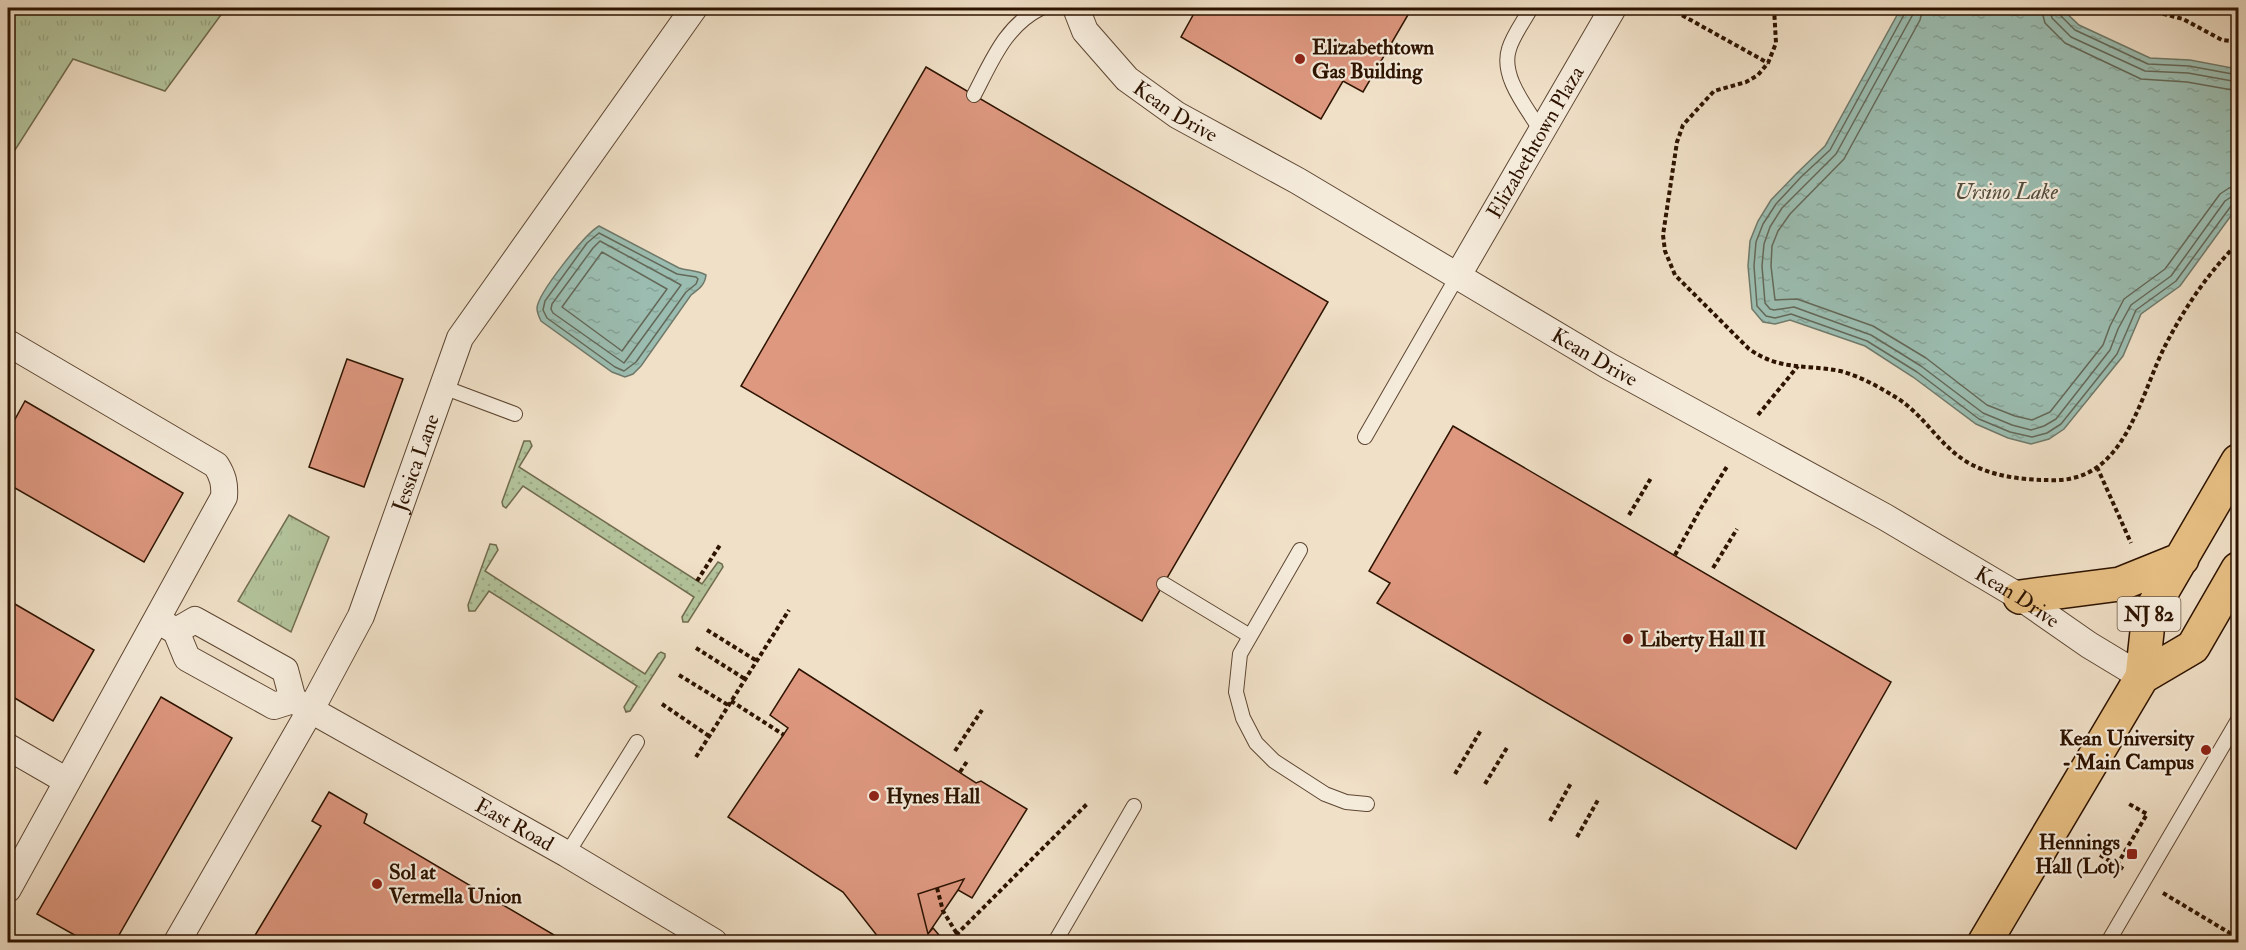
<svg xmlns="http://www.w3.org/2000/svg" width="2246" height="950" viewBox="0 0 2246 950" font-family="'IM FELL Double Pica',serif">
<style>
.grass{fill:url(#grass-dots);stroke:#706b4e;stroke-width:1.5}
.park{fill:url(#park-tufts);stroke:#706b4e;stroke-width:1.5}
.water{fill:url(#water-ripples);stroke:#6f796a;stroke-width:1.5}
.lines{fill:none;stroke-linecap:round;stroke-linejoin:round}
.shore{stroke:#646858;stroke-width:1.5}
.building{fill:#de9880;stroke:#2d1300;stroke-width:1.5}
.lane-casing{stroke:#5e4632;stroke-width:16}
.street-casing{stroke:#5e4632;stroke-width:28}
.primary-casing{stroke:#2d1300;stroke-width:36}
.path{stroke:#2d1300;stroke-width:4;stroke-dasharray:4.5 3;stroke-linecap:butt}
.lane{stroke:#f5ebdb;stroke-width:14}
.street{stroke:#f5ebdb;stroke-width:26}
.primary{stroke:#e8c084;stroke-width:33}
.poi-dot{fill:#8f2418;stroke:#f5ebdb;stroke-width:2}
.labels{text-anchor:middle;dominant-baseline:central;stroke-width:4.5;stroke-linejoin:round;paint-order:stroke}
.shield{fill:#f5ebdb;stroke:#695442;stroke-width:1.5}
.shield-label{font-size:20px;font-weight:bold;fill:#2d1300}
.poi-label{font-size:21px;font-weight:bold;fill:#2d1300;stroke:#f5ebdb;text-anchor:start}
.street-label{font-size:21px;fill:#2d1300;stroke:#f5ebdb}
.water-label{font-size:22px;font-style:italic;fill:#544e3e;stroke:#f5ebdb}
</style>
<defs>
<pattern id="grass-dots" width="8" height="8" patternUnits="userSpaceOnUse" patternTransform="scale(1.5)"><rect width="8" height="8" fill="#b3c39b"/><path d="M2 2h.1M6 6h.1" fill="none" stroke="#9aa784" stroke-width="1.8" stroke-linecap="round"/></pattern>
<pattern id="park-tufts" width="24" height="20" patternUnits="userSpaceOnUse" patternTransform="scale(1.5)"><rect width="24" height="20" fill="#b3c39b"/><path d="M3 7l-1-3M5 7V3M7 7l1-3M15 17l-1-3M17 17v-4M19 17l1-3" fill="none" stroke="#9aa784"/></pattern>
<pattern id="water-ripples" width="26" height="14" patternUnits="userSpaceOnUse" patternTransform="scale(1.5)"><rect width="26" height="14" fill="#9bbdb1"/><path d="M2 4q2-2 4 0t4 0M15 11q2-2 4 0t4 0" fill="none" stroke="#86a296"/></pattern>
</defs>
<rect width="100%" height="100%" fill="#f0e0c7"/>
<filter id="stains"><feTurbulence type="fractalNoise" baseFrequency=".00333" numOctaves="4"/><feColorMatrix values="0 0 0 0 .2 0 0 0 0 .09 0 0 0 0 .02 0 0 0 .5 -.17"/></filter>
<radialGradient id="worn" r=".72"><stop offset=".6" stop-color="#630" stop-opacity="0"/><stop offset="1" stop-color="#630" stop-opacity=".3"/></radialGradient>
<path class="grass" d="M524,441h6l2,5 -13,21 183,117 16,-22 4,2 1,3 -35,55h-5l-1,-5 12,-20 -171,-111 -17,22 -3,-2 -1,-4z
M490,544l6,1 2,5 -13,21 160,103 13,-20 3,-2 4,2v3l-35,54 -4,1 -2,-5 13,-21 -148,-95 -14,20h-6l-1,-6z"/>
<path class="park" d="M8,8h218l-61,83 -92,-32 -65,102z
M289,515l40,22 -38,95 -53,-31z"/>
<path class="water" d="M1901,8h160l18,17 71,33 40,2 48,9v137l-58,80 -39,28 -18,42 -59,73 -15,10 -18,5 -23,-6 -32,-14 -63,-47 -48,-31 -75,-26 -15,4 -12,-2 -11,-13 -4,-43 2,-25 8,-20 13,-21 26,-27 28,-27z
M599,226l80,42c10,3 18,2 27,7 -1,10 -7,14 -15,20l-50,71 -8,8 -8,3 -13,-5 -71,-51c-2,-4 -4,-9 -4,-13 1,-15 48,-74 62,-82z"/>
<g class="lines">
<path class="shore" d="M1906,8l-1,5 -75,137 -29,27 -25,27 -13,20 -7,18 -2,24 3,40 9,10 9,2 16,-4 76,27 50,31 62,47 31,13 22,5 15,-4 14,-9 56,-70 19,-44 40,-29 55,-75 7,-3
M1914,8l-2,8 -76,138 -54,54 -12,19 -6,17 -2,22 3,37 5,6 4,1 20,-3 77,28 50,31 62,47 29,12 19,5 13,-4 12,-7 54,-69 8,-21 13,-24 40,-29 54,-75 6,-4 7,-1
M1923,8l-3,12 -76,139 -54,55 -12,17 -6,15 -1,20 4,34 22,-1 76,27 53,32 61,47 28,11 17,4 18,-8 53,-67 7,-19 14,-27 41,-30 55,-75 9,-6 9,-2
M2041,8l4,15 20,20 76,36 46,3 51,9
M2050,8l2,10 19,19 74,34 43,2 50,9
M2057,8l1,5 17,17 73,34 41,2 49,9
M599,233l78,41 19,3 2,2 -2,5 -10,8 -50,70 -12,9 -9,-4 -68,-49 -4,-8 2,-9 42,-58z
M600,241l81,44 -57,78 -71,-50 -2,-4 1,-5 41,-56z
M602,252l65,37 -45,62 -60,-44z"/>
</g>
<path class="building" d="M1197,8h215l-49,84 -20,-11 -22,38 -140,-82z
M926,67l402,235 -186,319 -401,-235z
M347,359l56,20 -39,108 -55,-20z
M25,401l158,92 -39,69 -136,-78v-52z
M1453,426l438,256 -95,167 -419,-246 13,-20 -21,-12z
M8,600l86,50 -41,71 -45,-27z
M799,669l177,114 5,-2 46,28 -55,89 -14,-8 6,-11 -46,15 10,40 5,-6 12,14h-63l-39,-50 -115,-75 60,-89 -18,-13z
M161,697l71,41 -117,204h-28l-50,-28z
M329,792l38,22 -3,9 202,119h-315l70,-116 -9,-5z
M964,879l-6,11 -30,44 -10,-40z"/>
<g class="lines">
<g class="lane-casing">
<path id="lane" d="M1531,8c-7,13 -18,27 -22,41 -9,28 19,60 32,82
M974,95c18,-34 31,-69 67,-87
M443,387l72,27
M1365,437l92,-160
M1300,550l-60,104 -4,38 7,26 13,25 18,18 51,33 21,8 21,2
M1164,584l86,52
M567,854l70,-112
M1055,942l79,-136
M2108,942l130,-222"/>
</g>
<g class="street-casing">
<g id="street">
<path id="s1" d="M1076,8l9,23 42,48 50,36 121,66 309,184 278,152 135,80 69,48 53,32"/>
<path id="s2" d="M1457,277l156,-269"/>
<path d="M8,343l208,122c7,11 9,19 8,32l-216,392"/>
<path d="M162,623l14,8 11,27 87,48 19,-6"/>
<path id="s3" d="M176,631l19,-11 90,50 8,30 274,154 147,88"/>
<path d="M8,747l59,34"/>
<path id="s4" d="M177,942l133,-231 51,-95 99,-278 234,-330"/>
</g>
</g>
<g class="primary-casing">
<path id="primary" d="M2020,597l100,-13 62,-25
M2142,677l51,-30 45,-78
M1985,942l157,-265 7,-63 89,-153"/>
</g>
<path class="path" d="M1669,8l99,55
M1774,8l2,35 -8,20 -10,12 -12,7 -32,9 -31,34 -6,17 -14,93 2,16 10,24 74,74c31,22 56,15 91,22 20,5 39,16 57,27 27,17 42,47 70,64 22,13 49,17 74,18 10,0 22,1 32,-2 55,-12 70,-89 92,-132 20,-39 43,-73 73,-103
M2141,8l42,11 39,21 16,2
M1758,415l40,-49
M2097,467l34,76
M1629,515l22,-37
M1675,555l26,-47 27,-43
M1713,568l24,-39
M697,581l23,-36
M707,630l50,31
M696,648l49,31
M679,675l49,30
M731,701l53,34
M662,704l47,32
M955,751l27,-41
M696,757l93,-147
M960,772l8,-12
M1455,774l26,-44
M1485,784l23,-38
M1550,821l21,-38
M1577,837l21,-37
M2100,855l25,15
M2117,865l30,-51 -18,-10
M937,888l6,23 19,31
M2163,893l75,45
M956,935l132,-132"/>
<use href="#lane" class="lane"/>
<use href="#street" class="street"/>
<use href="#primary" class="primary"/>
</g>
<g class="poi-dot">
<circle cx="1300" cy="59" r="6"/>
<circle cx="1628" cy="639" r="6"/>
<circle cx="2206" cy="750" r="6"/>
<circle cx="874" cy="796" r="6"/>
<rect x="2126" y="848" width="12" height="12" rx="3"/>
<circle cx="377" cy="884" r="6"/>
</g>
<g class="labels">
<rect class="shield" x="2117.5" y="597" width="63" height="34" rx="4.5"/>
<g class="shield-label">
<text x="2149" y="614">NJ 82</text>
</g>
<g class="poi-label">
<text x="1312" y="47">Elizabethtown<tspan x="1312" dy="24">Gas Building</tspan></text>
<text x="1640" y="639">Liberty Hall II</text>
<text x="2194" y="738" text-anchor="end">Kean University<tspan x="2194" dy="24">- Main Campus</tspan></text>
<text x="886" y="796">Hynes Hall</text>
<text x="2120" y="842" text-anchor="end">Hennings<tspan x="2120" dy="24">Hall (Lot)</tspan></text>
<text x="389" y="872">Sol at<tspan x="389" dy="24">Vermella Union</tspan></text>
</g>
<g class="street-label">
<text stroke="none"><textPath href="#s1" startOffset="147">Kean Drive</textPath></text>
<text stroke="none"><textPath href="#s2" startOffset="156">Elizabethtown Plaza</textPath></text>
<text stroke="none"><textPath href="#s1" startOffset="633">Kean Drive</textPath></text>
<text stroke="none"><textPath href="#s4" startOffset="537">Jessica Lane</textPath></text>
<text stroke="none"><textPath href="#s1" startOffset="1119">Kean Drive</textPath></text>
<text stroke="none"><textPath href="#s3" startOffset="410">East Road</textPath></text>
</g>
<g class="water-label">
<text x="2006" y="192">Ursino Lake</text>
</g>
</g>
<rect width="2246" height="950" fill="none" stroke="#f0e0c7" stroke-width="30"/>
<rect x="9" y="9" width="2228" height="932" fill="none" stroke="#2d1300" stroke-width="3"/>
<rect x="15" y="15" width="2216" height="920" fill="none" stroke="#2d1300" stroke-width="1.5"/>
<rect width="100%" height="100%" filter="url(#stains)"/>
<rect width="100%" height="100%" fill="url(#worn)"/>
</svg>
